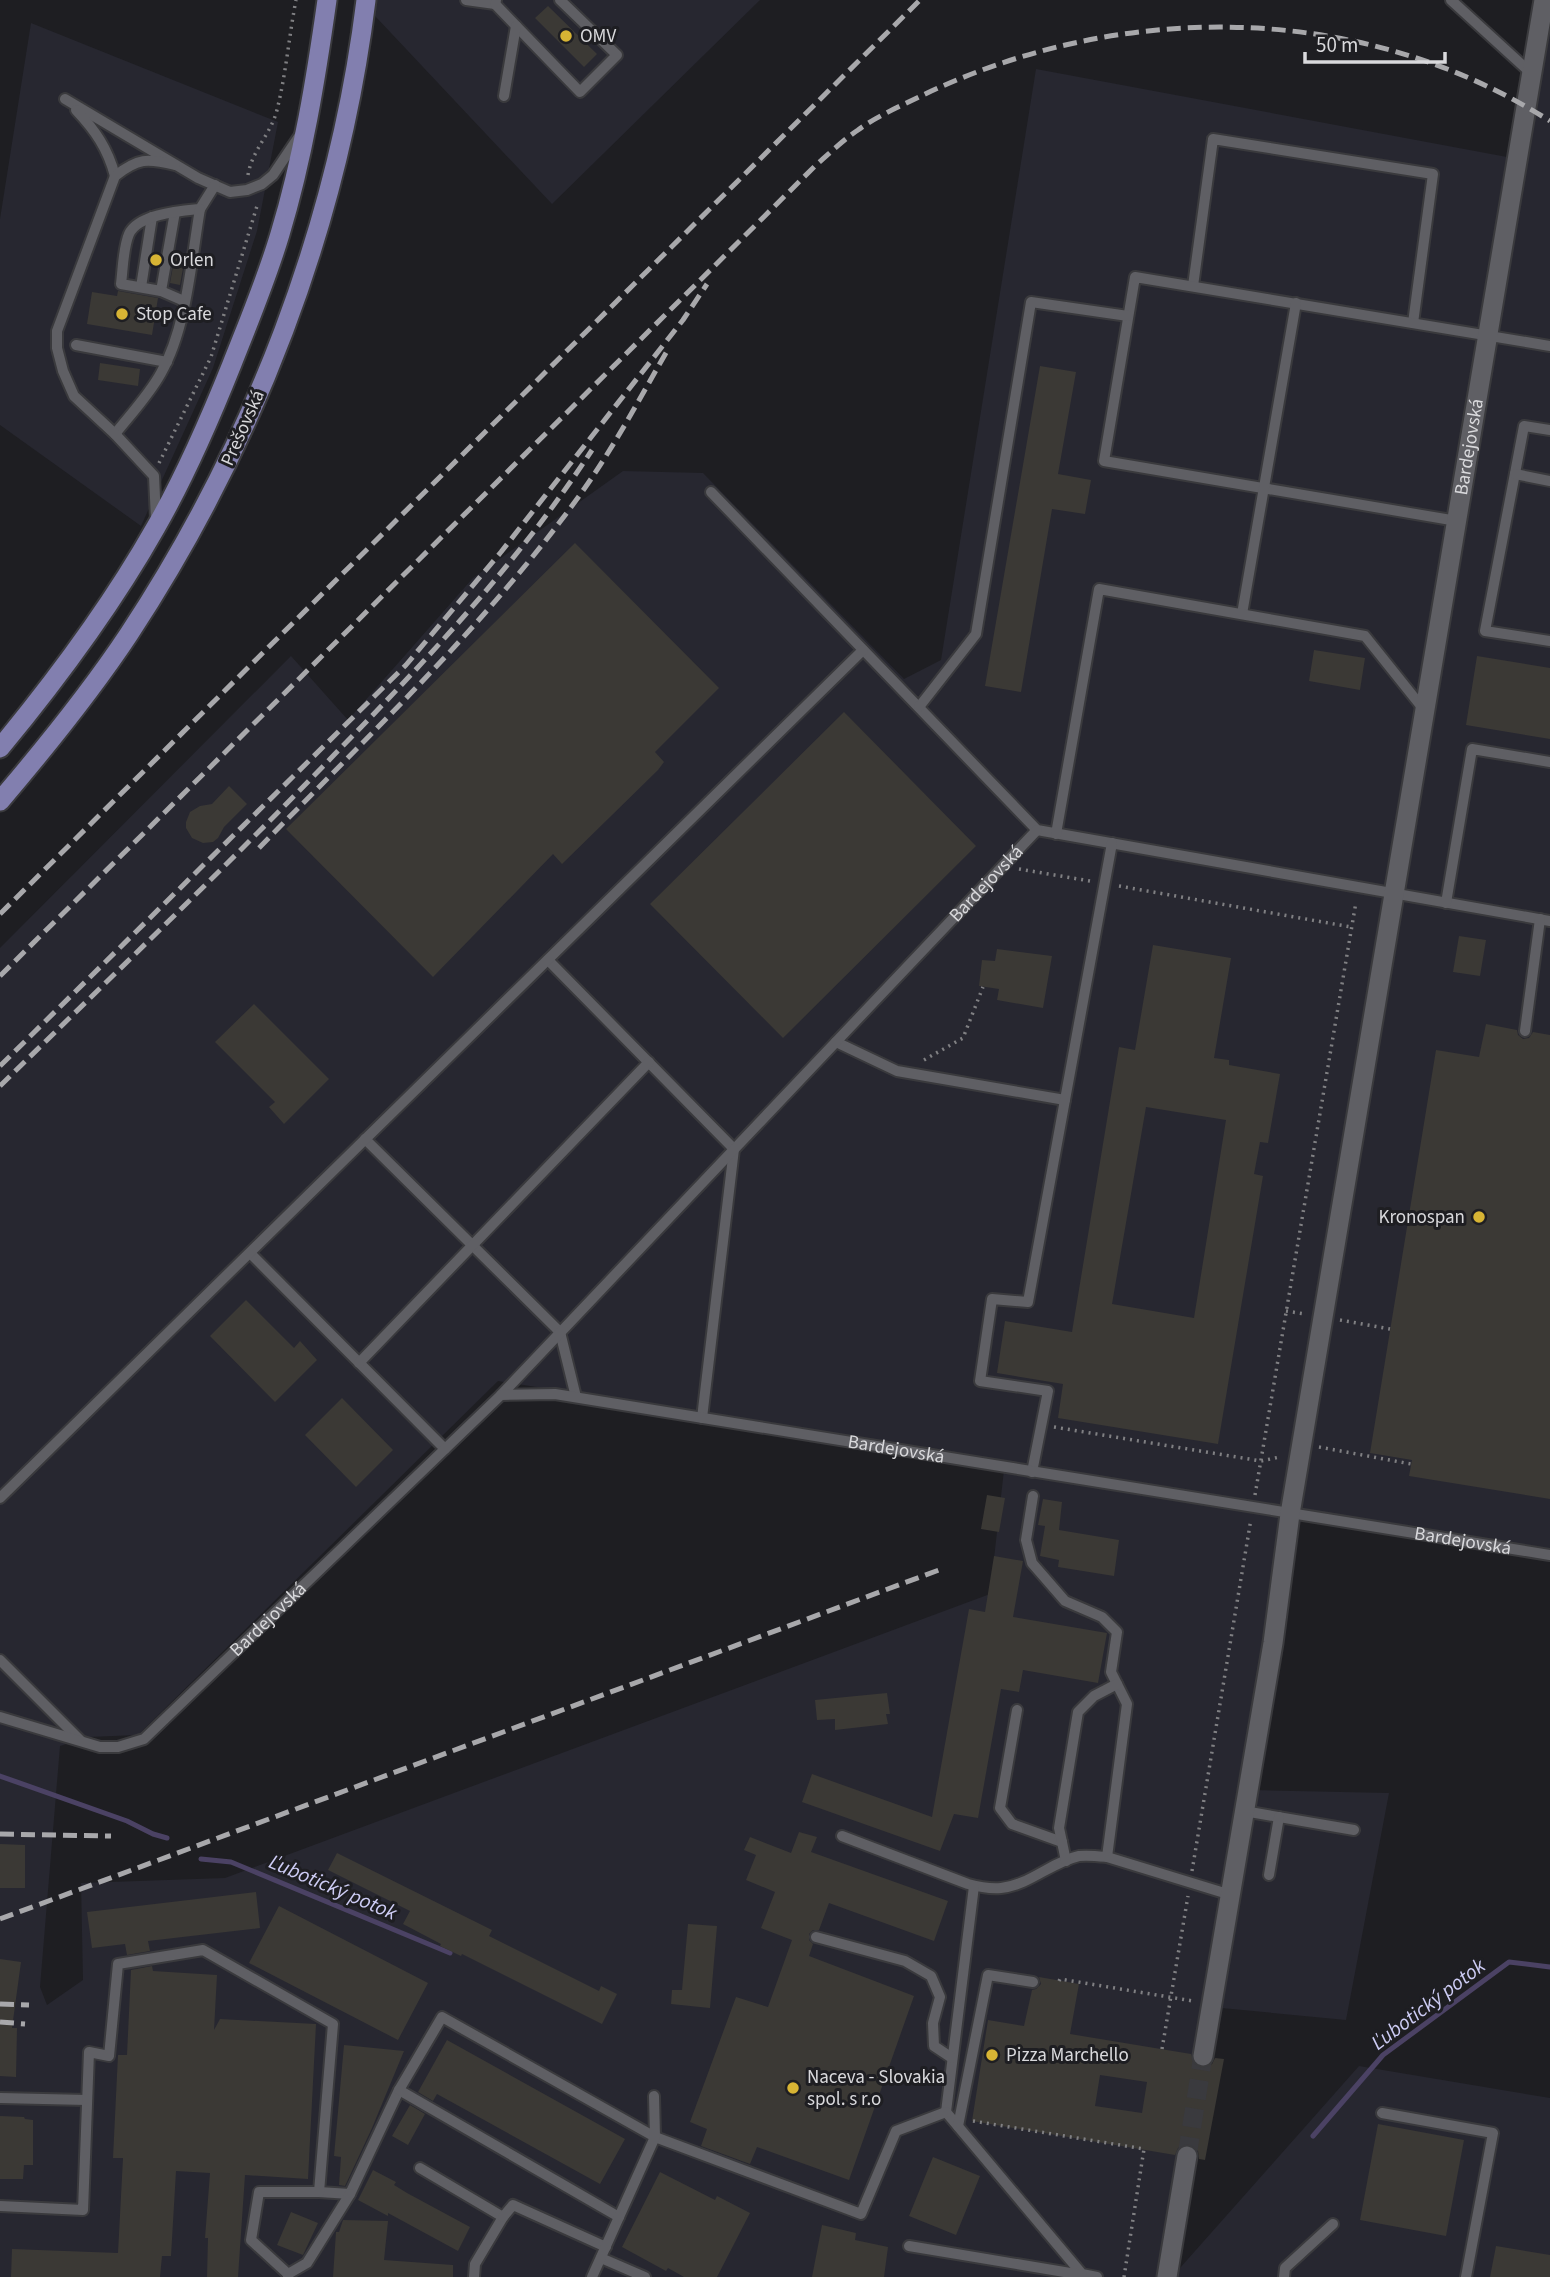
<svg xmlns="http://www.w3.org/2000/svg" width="1550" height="2277" viewBox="0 0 1550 2277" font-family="'Source Sans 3',sans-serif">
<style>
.built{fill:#272730;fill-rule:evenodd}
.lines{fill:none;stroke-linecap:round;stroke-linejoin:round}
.stream{stroke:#4b4264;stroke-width:5}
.building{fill:#3b3935;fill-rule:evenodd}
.minor-tunnel{stroke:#3a3a3e;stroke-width:19;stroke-dasharray:19 10;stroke-linecap:butt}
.service-casing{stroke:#3a3a3d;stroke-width:14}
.minor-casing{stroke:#3a3a3d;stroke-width:23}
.primary-casing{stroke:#3a3a3d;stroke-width:23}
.path{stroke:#808083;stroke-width:3.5;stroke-dasharray:2 5;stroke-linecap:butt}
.service{stroke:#5f5f64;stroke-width:10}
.minor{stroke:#5f5f64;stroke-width:19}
.primary{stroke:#827faf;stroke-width:19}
.rail{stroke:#a8a8ab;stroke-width:5;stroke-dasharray:14 7;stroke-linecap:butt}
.poi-dot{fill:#d7b434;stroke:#1e1e22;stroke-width:2.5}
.labels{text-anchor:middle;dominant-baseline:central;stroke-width:6;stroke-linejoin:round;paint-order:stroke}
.poi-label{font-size:19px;fill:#d9d9dc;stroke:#1e1e22;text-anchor:start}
.street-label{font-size:19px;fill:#d9d9dc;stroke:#1e1e22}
.water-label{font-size:21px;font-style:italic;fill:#cdccf4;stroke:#1e1e22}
</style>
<rect width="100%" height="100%" fill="#1e1e22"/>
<path class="built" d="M360,0h400l-208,204z
M1535,0h15v1558l-252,-43 -49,275 140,3 -43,227 -135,-13 -47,270h-1164v-1329l291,-292 57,64 125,-142 150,-107 80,2 201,206 37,-19 95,-591 471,88zM498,1381l507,80 -15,133 -765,284 -144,5 2,97 -36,25 -7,-18 20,-241 28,-9 50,-2z
M31,23l247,99 -21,109 -44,137 -72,158 -141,-101v-206z
M1359,2066l191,32v179h-378z"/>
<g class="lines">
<path class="stream" d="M0,1776l127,45 26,13 14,4
M201,1859l30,3 219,91
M1313,2136l70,-81 126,-93 41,5"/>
</g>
<path class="building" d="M548,6l49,48 -13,13 -49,-49z
M175,255l10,2 -5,28 -10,-2z
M118,291l40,7 -6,37 -65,-11 5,-32 25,4z
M100,363l40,6 -2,17 -40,-6z
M1040,366l36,6 -18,102 33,6 -6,34 -33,-5 -31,183 -36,-6z
M575,543l144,145 -64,64 9,10 -6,8 -96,94 -9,-10 -120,123 -147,-148z
M1314,650l51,8 -5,32 -51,-9z
M1477,656l73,12v71l-84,-14z
M844,712l132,134 -193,192 -133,-134z
M229,786l18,18 -23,23 -6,11 -5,4 -10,1 -11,-5 -6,-10v-6l4,-10 10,-6 12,-2z
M1459,936l27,4 -6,36 -27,-4z
M1153,945l78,13 -17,100 15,2v5l51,9 -12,69 -8,-1 -6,32 9,2 -45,268 -160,-26 5,-34 -66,-11 8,-52 67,11 47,-285 16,3zM1146,1107l80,13 -32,198 -82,-14z
M997,949l55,7 -9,52 -46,-8 2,-11 -20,-3 3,-26 13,1z
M254,1004l75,75 -45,45 -15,-17 6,-5 -60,-60z
M1486,1024l31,6 1,5 5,4 6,-1 4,-6 17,3v464l-141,-23 3,-16 -42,-7 66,-403 43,7z
M246,1300l48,48 6,-7 17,19 -42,42 -65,-66z
M342,1398l51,52 -37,37 -51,-52z
M987,1495l18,3 -6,34 -18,-3z
M1043,1499l19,3 -3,28 60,10 -5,36 -56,-9 1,-7 -19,-4 5,-30 -7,-1z
M994,1556l29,5 -10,56 94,16 -9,50 -75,-13 -4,22 -18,-3 -23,129 -24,-4 -14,37 -138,-49 10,-28 120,43 37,-208 16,3z
M887,1693l3,21h-4l2,10 -53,6v-11l-18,1 -2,-20z
M799,1832l18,5 -6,15 137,49 -14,40 -105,-38 -10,27h-6l-4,4v6l4,4 -4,12 105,40 -65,184 -92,-33 -7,17 -49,-18 6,-17 -17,-7 46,-125 32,10 24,-67 -31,-12 14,-36 -29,-12 10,-25 -12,-5 6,-13 41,16z
M0,1844l25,1v43h-25z
M337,1853l155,77 -3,6 110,55 2,-5 16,8 -15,30 -140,-70 -1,2 -21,-10 1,-2 -38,-20 7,-13 -82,-41z
M256,1892l4,36 -112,13 2,10 -23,4 -2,-11 -33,4 -5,-36z
M279,1906l149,77 -30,57 -149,-77z
M688,1924l29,2 -7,82 -39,-4 1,-14h10z
M0,1959l21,3 -9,66h5l-1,49 -16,-1z
M152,1966l1,5 64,4 -3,55 6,-11 96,5 -8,155 -63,-4 -7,102h-31l1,-39h-3l5,-65 -34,-2 -5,85h-9l-2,21h-149l1,-28 106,4 5,-95h-10l5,-103h9l4,-85z
M1039,1977l40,7 -9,50 121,20 4,11 7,3 10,-4 3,-6 9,1 -19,101 -6,-1 -1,-8 -10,-7 -10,4 -3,7 -203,-34 16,-101 36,6 8,-36 4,-1 5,-5zM1100,2075l47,7 -5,31 -47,-7z
M447,2040l178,99 -25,45 -163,-90 -4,7 -15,-9z
M344,2045l60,6 -32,77 -27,58 -6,-1 2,-28 -7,-1z
M410,2105l15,9 -17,31 -16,-9z
M0,2116l24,1 1,2 8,1v45h-9l-1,14h-23z
M1378,2124l86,16 -18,96 -86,-16z
M933,2157l47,19 -24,59 -47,-19z
M373,2170l23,12 -2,3 13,8 63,34 -12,24 -70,-38v3l-30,-16z
M660,2172l55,28 2,-4 33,17 -33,64h-33l-16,-9 -2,3 -44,-24z
M291,2212l27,11 -15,32 -26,-10z
M343,2220l45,1 -4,39 69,5v12h-120l3,-45h3z
M822,2225l34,8 -1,7 33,7 -4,30h-72z
M1496,2246l54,9v22h-60z"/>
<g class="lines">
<path class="minor-tunnel" d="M1187,2156l16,-100"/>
<g class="service-casing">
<g id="service">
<path d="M466,0l29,4 1,-4"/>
<path d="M1451,0l81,74"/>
<path d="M495,4l85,88 37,-37 -57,-55"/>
<path d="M504,96l12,-70"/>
<path d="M65,99l133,79 32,14 17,-2 15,-6 11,-9 27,-40"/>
<path d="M76,110c19,20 32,39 39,66"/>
<path d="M1193,286l20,-147 220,35 -20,149"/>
<path d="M141,287l11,-70"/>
<path d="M161,291l14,-79"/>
<path d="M184,301l-23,-10 -40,-7c2,-15 2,-36 8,-50 9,-20 51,-23 71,-25l15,-24"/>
<path d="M76,345l91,17"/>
<path d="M1550,430l-26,-4 -39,205 65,10"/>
<path d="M115,434c15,-19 34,-39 46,-61 26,-46 30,-112 39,-164"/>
<path d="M1515,474l35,7"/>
<path d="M711,492l326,338 513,91"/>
<path d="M156,519l-2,-43 -39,-42 -41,-38 -11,-25 -6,-23v-17l58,-155c23,-18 32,-18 60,-11"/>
<path d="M1457,521l-353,-60 31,-184 415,69"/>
<path d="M1242,614l54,-311"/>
<path d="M919,707l57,-73 55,-332 97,14"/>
<path d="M1056,834l43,-245 266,47 60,75"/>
<path d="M1446,903l26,-154 78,13"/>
<path d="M548,960l186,189 -32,269"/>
<path d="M1525,1031l15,-112"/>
<path d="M836,1042l61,29 168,29"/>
<path d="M365,1139l195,193 16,65"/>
<path d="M250,1253l195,196"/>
<path d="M359,1363l290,-301"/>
<path id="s1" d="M501,1395l536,-565"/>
<path d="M1032,1472l16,-81 -68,-10 12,-82 36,3 84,-459"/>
<path d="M1033,1496l-7,44 6,23 33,38 37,16 15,15 -6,40 16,32 -20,153"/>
<path d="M0,1498l863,-848"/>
<path d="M0,1660l80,80"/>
<path d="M1017,1710l-17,98 12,16 50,18"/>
<path id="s2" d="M0,1717l100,30h18l26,-8 357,-344 54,-1 995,161"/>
<path d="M1244,1811l110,19"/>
<path d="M842,1836l126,48c11,3 22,5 33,4 29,-3 50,-26 78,-32 9,-1 18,0 28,1l124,38"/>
<path d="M1066,1861l-7,-33 19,-116 16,-16 23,-12"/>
<path d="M1269,1875l10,-58"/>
<path d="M974,1886l-28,226 136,162 15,3"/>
<path d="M816,1937l89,24 26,15 9,21 -7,26 1,23 18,12"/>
<path d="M0,2098l87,2"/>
<path d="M1382,2113l111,20 -27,144"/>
<path d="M958,2126l30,-151 45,7"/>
<path d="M420,2168l83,49 -28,47 -1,13"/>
<path d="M319,2192l31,2 49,-104"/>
<path d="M0,2206l83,4 6,-158 20,4 9,-92 85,-14 130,74 -14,168h-60l-8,48 37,34v3"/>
<path d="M503,2217l10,-12 93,42"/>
<path d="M619,2217l-220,-127 43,-73 213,120 206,77 35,-83 50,-19"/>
<path d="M909,2246l173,29"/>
<path d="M601,2258l44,19"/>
<path d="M288,2274l19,-11 43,-69"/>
<path d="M592,2277l63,-140 -1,-41"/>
<path d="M1284,2277l1,-9 48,-44"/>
</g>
</g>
<g class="minor-casing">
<g id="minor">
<path id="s3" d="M1203,2056l70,-413 17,-129 254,-1514"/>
<path d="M1167,2277l20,-121"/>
</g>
</g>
<g class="primary-casing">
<path id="primary" d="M0,748c57,-69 112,-143 156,-221 30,-52 54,-108 76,-163 17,-43 35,-86 48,-130 23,-76 36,-156 47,-234
M0,801c46,-54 90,-108 129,-167 125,-190 209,-408 237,-634"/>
</g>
<path class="path" d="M248,175c4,-25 23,-41 29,-65 9,-36 12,-74 19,-110
M159,463l52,-106 46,-151 -1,-4
M1019,869l71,12
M1119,886l232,41
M924,1060l39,-22 20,-51
M1286,1311l19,3
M1340,1320l50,9
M1054,1427l207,34 19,-4
M1319,1447l92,17
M1255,1495l101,-593
M1192,1871l59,-352
M1059,1981l1,-2 133,22
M1162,2049l26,-153
M973,2121l171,28 -20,128"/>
<use href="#service" class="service"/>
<use href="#minor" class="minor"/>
<use href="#primary" class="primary"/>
<path class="rail" d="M259,848c111,-114 230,-226 323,-356 32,-45 58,-94 85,-141
M0,914l920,-914
M0,976l817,-812c13,-11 26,-24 41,-34 19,-14 43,-24 65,-35 199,-95 438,-94 627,26
M0,1066l406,-401 95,-113 182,-232 24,-36
M0,1086c111,-109 224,-217 332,-329 94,-96 186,-194 260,-307
M0,1834l111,2
M0,1919l939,-349
M0,2004l29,1
M0,2022l25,2"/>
</g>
<g class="poi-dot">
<circle cx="566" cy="36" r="7"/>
<circle cx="156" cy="260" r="7"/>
<circle cx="122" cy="314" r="7"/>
<circle cx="1479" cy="1217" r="7"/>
<circle cx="992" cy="2055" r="7"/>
<circle cx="793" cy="2088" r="7"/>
</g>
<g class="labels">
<g class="poi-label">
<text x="580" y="36">OMV</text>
<text x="170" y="260">Orlen</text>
<text x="136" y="314">Stop Cafe</text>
<text x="1465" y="1217" text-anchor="end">Kronospan</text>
<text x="1006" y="2055">Pizza Marchello</text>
<text x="807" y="2077">Naceva - Slovakia<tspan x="807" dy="22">spol. s r.o</tspan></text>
</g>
<g class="street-label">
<text transform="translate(243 428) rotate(-66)">Prešovská</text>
<text stroke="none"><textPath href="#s3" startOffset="1631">Bardejovská</textPath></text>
<text stroke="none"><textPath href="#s1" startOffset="705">Bardejovská</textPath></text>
<text stroke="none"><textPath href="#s2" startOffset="1045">Bardejovská</textPath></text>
<text stroke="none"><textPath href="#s2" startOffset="1619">Bardejovská</textPath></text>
<text stroke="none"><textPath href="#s2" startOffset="322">Bardejovská</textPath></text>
</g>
<g class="water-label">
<text transform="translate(333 1887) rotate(23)">Ľubotický potok</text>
<text transform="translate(1428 2004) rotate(-37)">Ľubotický potok</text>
</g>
</g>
<path d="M1305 52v10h140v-10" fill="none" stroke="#d9d9dc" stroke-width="3.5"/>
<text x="1316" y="52" font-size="21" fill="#d9d9dc" stroke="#1e1e22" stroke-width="5" paint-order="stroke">50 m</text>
</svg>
